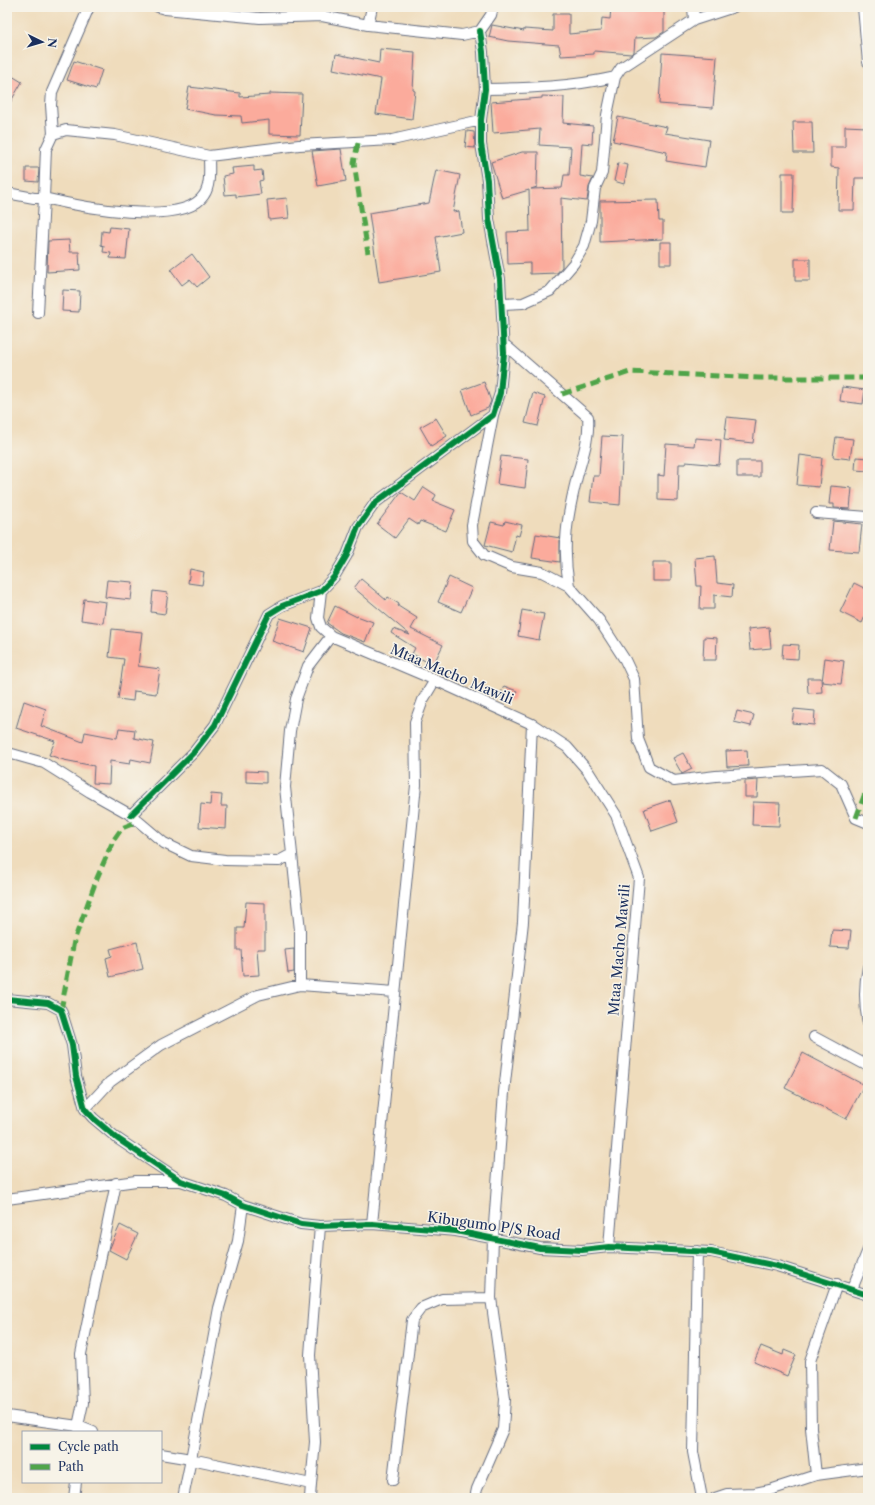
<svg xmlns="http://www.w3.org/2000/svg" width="875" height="1505" viewBox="0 0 875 1505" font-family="'Libre Caslon Text',serif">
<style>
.building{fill:#fbab9c}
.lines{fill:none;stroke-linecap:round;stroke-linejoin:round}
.street-casing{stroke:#656c7f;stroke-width:12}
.street{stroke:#fff;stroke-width:10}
.quiet{stroke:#4fa44a;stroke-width:5;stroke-dasharray:10 5;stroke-linecap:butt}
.cycleway-casing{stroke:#f7f3e8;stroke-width:8}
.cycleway{stroke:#00873e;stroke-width:6}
.labels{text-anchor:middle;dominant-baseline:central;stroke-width:3;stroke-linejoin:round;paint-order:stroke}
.street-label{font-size:14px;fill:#1b2f5e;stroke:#f7f3e8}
</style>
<rect width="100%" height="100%" fill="#f7f3e8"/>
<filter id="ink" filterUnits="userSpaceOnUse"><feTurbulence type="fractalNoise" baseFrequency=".025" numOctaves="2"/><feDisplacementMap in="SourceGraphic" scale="8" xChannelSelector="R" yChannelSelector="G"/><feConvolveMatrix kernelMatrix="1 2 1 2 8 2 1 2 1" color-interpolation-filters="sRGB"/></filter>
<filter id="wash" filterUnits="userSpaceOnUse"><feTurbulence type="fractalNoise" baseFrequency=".012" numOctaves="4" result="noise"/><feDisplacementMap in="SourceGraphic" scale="16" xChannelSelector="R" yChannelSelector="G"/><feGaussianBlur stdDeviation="0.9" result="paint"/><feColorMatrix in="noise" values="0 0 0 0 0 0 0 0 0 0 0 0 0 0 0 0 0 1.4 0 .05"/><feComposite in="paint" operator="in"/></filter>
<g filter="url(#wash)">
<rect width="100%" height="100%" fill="#efdcbc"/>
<g id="blocks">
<path class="building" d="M611,7h53v25l-8,5 -21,1 -1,14 -3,2 -37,-3v3l-33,2 -2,-11 -51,-4 -19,-4 3,-12 32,6v-2l29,2v-17h16v20l32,-3 1,-13 8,1z
M380,49l35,3 -2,38 2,1 -3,28 -36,-5 5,-35 -48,-10 3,-15 43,9z
M662,53l55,4 -4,51 -54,-4z
M74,61l28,9 -6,19 -29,-9z
M7,73l15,9 -15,26z
M189,87l51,6v4l30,-2v-2l32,1 -2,41 -31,-1v-14l-27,3 -1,-7 -25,-1 -31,-6z
M542,96l22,1 -1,26 30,3 -1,18 -10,-1 -2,33 13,2 -4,9 -2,14 -26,-3 1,69 -5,6 -27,1v-11l-22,1 -1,-32 23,-1 -1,-41 -27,8 -11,-36 31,-10h16l-1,35 -6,2 31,-1 2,-13h5l2,-28 -32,-2 1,-16 -47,4 -2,-31 51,-4z
M618,117l49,10 -2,6 44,7 -4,27 -39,-6 1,-9 -54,-11z
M793,122h19l1,31h-19z
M845,126l22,1v51h-12l-1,32h-16l1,-42 -8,-1v-20h14z
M467,131l7,1 1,16 -10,-1z
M341,149l5,32 -28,5 -6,-35z
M618,163l10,2 -4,19 -10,-3z
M254,166v5l8,-1 1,10 -4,1 2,13 -25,3v-3l-11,1 -2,-19 10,-2 -1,-6z
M26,168h13l-1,14 -12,-1z
M436,170l24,5 -7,37 6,-1 3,21 -26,5 5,35 -62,10 -10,-69 60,-10z
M782,173h12l-1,40h-11z
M287,198l2,20 -20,2 -2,-20z
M658,200l1,21h4v18l-63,3v-41z
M110,227l19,2 -3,30 -16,-1 1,-5 -8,-1 1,-6 -3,-1 1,-14 7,1z
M69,240l1,12h9l1,18 -33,2 1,-31z
M660,242h11v22h-11z
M192,254l17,23 -12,10 -7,-8 -8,6 -11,-15z
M795,259h15v22h-15z
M63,290l17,1 -1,21 -17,-1z
M484,382l7,19 -3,7 -17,7 -9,-25z
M842,387l23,3 -2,14 -23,-3z
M533,393l12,4 -7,29 -13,-3z
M727,417l29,3 -3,23 -29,-3z
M436,418l11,18 -16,10 -11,-19z
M602,436l21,1 -3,68 -30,-3 3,-26h6z
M836,437l17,2 -3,20 -17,-2z
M695,438l26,2 -2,25 -33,-3 -1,2h-6l-1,37 -20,-1v-25l6,1 2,-32 28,2z
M800,455l22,3 -3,29 -22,-2z
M501,456l27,3 -3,29 -28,-4z
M856,457l12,1v13l-13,-1z
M737,461h23v16h-23z
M831,486l21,2 -2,21 -16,-1v-4h-5z
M424,487l12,8 -3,6 22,9 -9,21 -26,-10 -2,4 -9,-6 -14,19 -18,-14 24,-32 14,9z
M505,521l17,4 -3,11 -3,-1 -4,17 -27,-7 6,-23 13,3z
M833,521l29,3 -3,28 -29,-2z
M536,534l24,4v24l-28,-4z
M715,556l2,27 16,2 -1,12 -18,-2v14h-14l1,-23h-4l-2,-28z
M653,562h18v19h-18z
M190,569l14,3 -2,13 -14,-2z
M449,577l23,11 -11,24 -23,-10z
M361,579l25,21 2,-3 11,7 -1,2 19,12 -6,11 32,16 -10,20 -21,-11 3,-6 -24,-15 2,-4 17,6 -56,-47z
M107,580l26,2 -2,18 -26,-3z
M854,583l14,7v20l-6,13 -22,-11z
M153,591l15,2 -3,21 -14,-2z
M84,599l22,3 -3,21 -22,-3z
M335,606l22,11v-1l16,6 -8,20 -24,-9 -14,-10z
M522,610l22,4 -5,26 -21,-4z
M280,618l32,10 -8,24 -32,-11z
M769,627l2,21 -21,2 -2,-21z
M112,629l30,3 -4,34 22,3 -4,25 -22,-3 -1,10 -15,-2 6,-40 -15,-2z
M704,637l13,1 -1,22h-13z
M783,644l16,1 -1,14 -16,-1z
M825,658l19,3 -3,23 -19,-2z
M807,678h14l1,14 -14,1z
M504,686l13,5 -4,10 -13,-6z
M24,701l22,8 -5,17 42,16 2,-10 32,6 2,-10 16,2 -1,8 20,4 -4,21 -19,-4 -1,5 -20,-3 -1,23 -16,-1 1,-17 -30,-6 -15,-5 6,-14 -39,-13z
M794,709l21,2 -1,14 -22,-2z
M737,711l17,4 -3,11 -17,-4z
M747,750l1,16 -21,1 -1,-16z
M683,753l9,16 -10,5 -9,-16z
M246,771l20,1v11l-20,-1z
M758,780l-1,17h-12v-16z
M211,794l11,1 -1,11h6l-1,23 -27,-2 2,-23 9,1z
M670,800l8,22 -26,9 -8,-22z
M753,802l27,1 -1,23 -27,-1z
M246,902l19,1v46h-8l2,26 -16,1 -2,-26h-4v-22h7z
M832,930l19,1 -2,17 -19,-1z
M137,942l6,27 -33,8 -4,-19 6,-2 -2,-7z
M294,949v23l-6,1 -3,-23z
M803,1053l61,32 -18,34 -61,-31z
M120,1225l18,9 -12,25 -17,-9z
M761,1346l22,9 1,-5 12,5 -9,21 -33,-14z"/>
</g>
</g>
<g filter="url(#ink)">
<use href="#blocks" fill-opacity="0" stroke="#656c7f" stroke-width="1"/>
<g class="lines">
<g class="street-casing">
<path id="street" d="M158,7l7,2 95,9 62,-2 46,9 94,10 18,-4 11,-16 2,-8
M693,7l1,13
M863,7l5,55
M368,25l4,-18
M485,89c44,-1 87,-2 130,-12
M53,134l-2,-29 1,-13 37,-85
M7,193l27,5h10l2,-49 7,-15 13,-4 49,5 94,21 90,-11 93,-5 89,-20
M502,304l21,-1 27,-12 24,-28 10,-17 7,-25 4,-33 7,-15 5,-58 8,-38 6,-9 73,-48 40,-13
M38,313l6,-115c33,8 139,30 160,-3 7,-10 5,-27 5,-39
M504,344l84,73c2,20 -6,41 -11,60 -10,40 -15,69 -8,109
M493,415l-21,110 1,16 11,14 28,12 30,5 27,14 30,34 26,40 9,19 4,60 11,28 25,14 42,-5 106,-7 19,15 15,34 12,5
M816,513l52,4
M321,591l-3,27 3,9 10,9 104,44 97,44 35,23 21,24 28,44 23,63 -30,369
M7,754h5l32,9 46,29 41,23 33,28 27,13 34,4 54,1 13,-7 -7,-67 5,-56 6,-32 12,-33 23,-30
M131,815l63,-63 21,-27 54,-111 13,-8 39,-15 13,-14 13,-22 11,-28 17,-24 118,-88 7,-22 4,-40 -4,-74 -11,-60 -2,-39 -6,-36v-24l4,-31 -2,-37 -3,-21
M292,854l8,76v55
M868,967c-4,18 -4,37 0,56
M7,999l41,4 13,7 11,35 4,31 9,33 8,9 25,21 63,42 45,15 17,9 58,19 19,2 52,-2 84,7 84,17 42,2 27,-3 102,5 66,14 91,29
M814,1037l54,29
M85,1109l25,-27 51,-37 97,-50 42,-10 95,7
M7,1199l129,-18h45
M372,1224l44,-439 -1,-63 8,-22 12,-20
M697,1251l-4,201 9,46
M852,1289l16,-39
M7,1416l71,10 1,6
M93,1432l-15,-6 5,-23 -2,-49 35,-171
M161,1454l30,5 28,-151 19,-67 5,-36
M816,1475l-5,-47 -1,-67 27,-77
M393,1480l19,-160 9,-12 21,-9 49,-1
M74,1498l2,-16
M183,1498l8,-39 120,25 4,-42 -5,-87 10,-129
M310,1498l1,-14
M475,1498l2,-9 26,-60 2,-30 -14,-101 2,-60 11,-146 19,-170 9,-198
M715,1498l12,-4 28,-1 15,-3 46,-15 52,-7"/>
</g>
<use href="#street" class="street"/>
<path class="quiet" d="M358,143l-4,20 14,90
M562,394l68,-22 130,6h108
M7,754h2
M856,818l12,-33
M61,1010l13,-69 23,-63 16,-37 9,-13 15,-6"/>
<g class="cycleway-casing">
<path id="cycleway" d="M131,815l63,-63 21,-27 54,-111 13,-8 39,-15 13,-14 13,-22 11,-28 17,-24 118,-88 7,-22 4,-40 -4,-74 -11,-60 -2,-39 -6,-36v-24l4,-31 -2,-37 -3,-21
M7,999l41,4 13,7 11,35 4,31 9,33 8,9 25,21 63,42 45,15 17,9 58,19 19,2 52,-2 84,7 84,17 42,2 27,-3 102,5 66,14 91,29"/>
</g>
<use href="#cycleway" class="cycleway"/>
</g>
</g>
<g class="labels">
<g class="street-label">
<text transform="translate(452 674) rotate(23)">Mtaa Macho Mawili</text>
<text transform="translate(619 950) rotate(-85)">Mtaa Macho Mawili</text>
<text transform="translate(494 1226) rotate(8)">Kibugumo P/S Road</text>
</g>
</g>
<rect width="875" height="1505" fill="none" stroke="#f7f3e8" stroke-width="24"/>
<rect x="22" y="1431" width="140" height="52" fill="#f7f3e8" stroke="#9fa5b1"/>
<rect x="30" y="1444" width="20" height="6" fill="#00873e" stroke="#9fa5b1"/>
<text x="58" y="1451" font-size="12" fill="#1b2f5e">Cycle path</text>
<rect x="30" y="1464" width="20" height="6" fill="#4fa44a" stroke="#9fa5b1"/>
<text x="58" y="1471" font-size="12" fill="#1b2f5e">Path</text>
<g transform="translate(42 42) rotate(95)" stroke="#f7f3e8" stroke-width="3" paint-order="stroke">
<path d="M0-3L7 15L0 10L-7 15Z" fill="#1b2f5e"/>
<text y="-6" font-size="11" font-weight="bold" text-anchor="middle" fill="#1b2f5e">N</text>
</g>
</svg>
